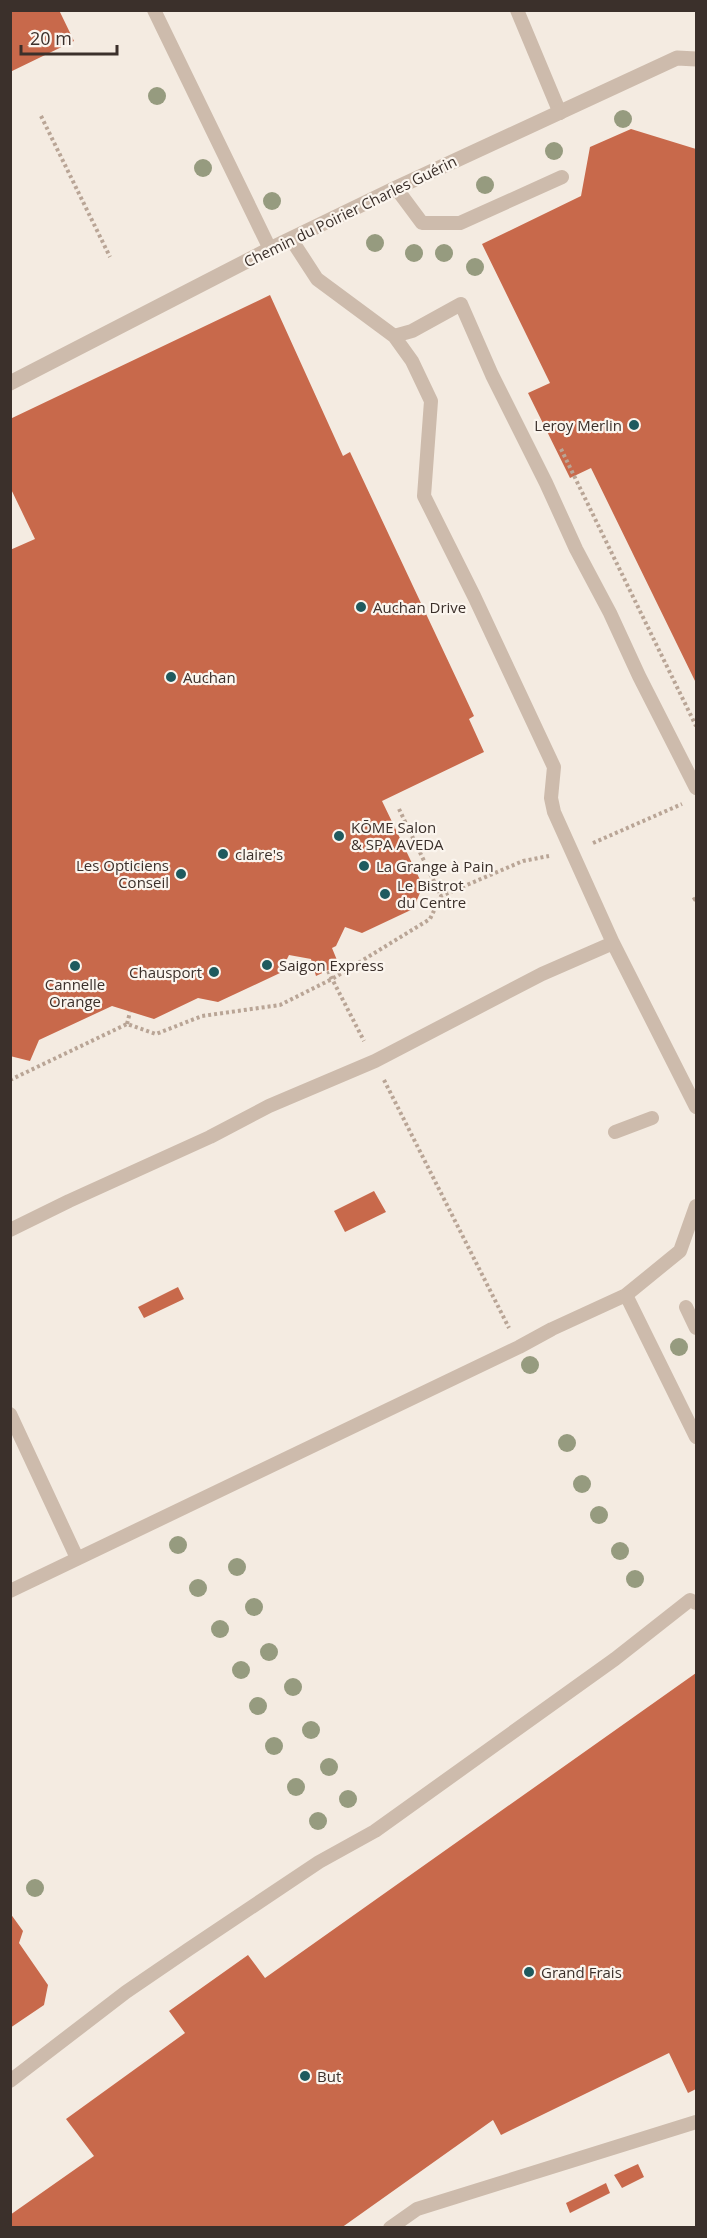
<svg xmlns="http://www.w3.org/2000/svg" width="707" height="2238" viewBox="0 0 707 2238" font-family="'Open Sans',sans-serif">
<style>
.building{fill:#c8694b}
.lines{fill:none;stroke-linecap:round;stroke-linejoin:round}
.path{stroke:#b9a596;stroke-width:4;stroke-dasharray:3 3;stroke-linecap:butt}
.lane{stroke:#cdbbac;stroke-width:14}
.street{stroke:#cdbbac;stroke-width:15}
.tree{fill:#969b7f}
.poi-dot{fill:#1f5a5e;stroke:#fbf5ee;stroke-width:2}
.labels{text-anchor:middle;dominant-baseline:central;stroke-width:4.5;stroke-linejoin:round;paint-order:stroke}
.street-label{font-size:15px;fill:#3b302b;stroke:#fbf5ee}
.poi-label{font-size:15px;fill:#3b302b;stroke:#fbf5ee;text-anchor:start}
</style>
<rect width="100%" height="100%" fill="#f4ebe1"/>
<path class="building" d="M10,10h49l15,31 -64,31z
M631,129l65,20v534l-105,-215 -21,10 -42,-85 22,-10 -68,-139 99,-48 9,-49z
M270,295l73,161 7,-4 124,264 -5,3 15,33 -102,49 41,85 -10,23 -51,24 -17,-6 -9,19 -4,2 7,17 -23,11 -5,-17 -22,-4 -9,18 -62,29 -20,-4 -44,21 -42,-13 -73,34 -9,21 -20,-5v-506l25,-11 -25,-52v-68z
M374,1191l12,21 -41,20 -11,-21z
M178,1287l6,12 -40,19 -6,-11z
M696,1673v416l-8,4 -19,-40 -168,82 -8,-15 -152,108h-331v-13l84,-59 -28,-37 119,-86 -16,-22 79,-56 17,23z
M10,1913l13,18 -4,12 29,42 -4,20 -34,23z
M638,2164l6,13 -22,11 -8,-13z
M606,2183l4,10 -40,20 -4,-10z"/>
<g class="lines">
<path class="path" d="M41,116l69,141
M561,449l135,277
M399,809l42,87
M593,843l89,-39
M693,900l3,-2
M328,971l36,70
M127,1024l3,-12
M10,1080l117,-56 29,10 46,-18 78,-11 52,-26 98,-60 11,-23 82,-35 26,-5
M384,1080l125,248"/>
<path class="lane" d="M154,10l116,239
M517,10l43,103
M396,188l26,35h38l102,-46
M291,239l26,40 77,57 18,25 19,40 -7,95 50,100 80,171 -3,31 3,14 59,131 83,164
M394,336l18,-5 49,-27 31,71 54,108 30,66 34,64 29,63 57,112
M615,1132l37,-14
M10,1230l59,-29 141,-64 59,-31 106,-45 167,-87 71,-31
M626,1295l70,142
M686,1307l10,21
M10,1414l67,144
M10,1591l509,-244 33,-18 74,-34 54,-44 16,-45
M10,2081l116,-89 63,-43 130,-87 56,-31 240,-172 75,-59 6,3
M390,2228l27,-19 279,-87"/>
<path class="street" d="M10,383l260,-134 126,-61 281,-130 19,1"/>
</g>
<g class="tree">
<circle cx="157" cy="96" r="9"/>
<circle cx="623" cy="119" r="9"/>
<circle cx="554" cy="151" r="9"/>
<circle cx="203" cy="168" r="9"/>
<circle cx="485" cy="185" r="9"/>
<circle cx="272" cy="201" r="9"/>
<circle cx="375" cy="243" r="9"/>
<circle cx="414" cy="253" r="9"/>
<circle cx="444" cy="253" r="9"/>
<circle cx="475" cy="267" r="9"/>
<circle cx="679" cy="1347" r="9"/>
<circle cx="530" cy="1365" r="9"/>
<circle cx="567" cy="1443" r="9"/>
<circle cx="582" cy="1484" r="9"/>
<circle cx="599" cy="1515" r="9"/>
<circle cx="178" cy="1545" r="9"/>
<circle cx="620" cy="1551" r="9"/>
<circle cx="237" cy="1567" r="9"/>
<circle cx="635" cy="1579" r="9"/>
<circle cx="198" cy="1588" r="9"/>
<circle cx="254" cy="1607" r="9"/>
<circle cx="220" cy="1629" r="9"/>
<circle cx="269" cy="1652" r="9"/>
<circle cx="241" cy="1670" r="9"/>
<circle cx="293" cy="1687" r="9"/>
<circle cx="258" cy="1706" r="9"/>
<circle cx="311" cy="1730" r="9"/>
<circle cx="274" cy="1746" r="9"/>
<circle cx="329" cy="1767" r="9"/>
<circle cx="296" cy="1787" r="9"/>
<circle cx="348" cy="1799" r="9"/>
<circle cx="318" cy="1821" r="9"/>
<circle cx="35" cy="1888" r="9"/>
</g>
<g class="poi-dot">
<circle cx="634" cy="425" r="6"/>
<circle cx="361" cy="607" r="6"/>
<circle cx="171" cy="677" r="6"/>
<circle cx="339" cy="836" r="6"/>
<circle cx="223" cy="854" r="6"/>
<circle cx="364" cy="866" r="6"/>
<circle cx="181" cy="874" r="6"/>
<circle cx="385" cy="894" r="6"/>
<circle cx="267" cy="965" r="6"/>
<circle cx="75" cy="966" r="6"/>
<circle cx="214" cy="972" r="6"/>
<circle cx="529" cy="1972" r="6"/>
<circle cx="305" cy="2076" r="6"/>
</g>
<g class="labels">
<g class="street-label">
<text transform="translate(350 211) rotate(-26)">Chemin du Poirier Charles Guérin</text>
</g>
<g class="poi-label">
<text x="622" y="425" text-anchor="end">Leroy Merlin</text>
<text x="373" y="607">Auchan Drive</text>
<text x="183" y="677">Auchan</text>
<text x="351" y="827">KŌME Salon<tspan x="351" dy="17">&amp; SPA AVEDA</tspan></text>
<text x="235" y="854">claire's</text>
<text x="169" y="865" text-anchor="end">Les Opticiens<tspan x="169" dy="17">Conseil</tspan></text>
<text x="376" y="866">La Grange à Pain</text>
<text x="397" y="885">Le Bistrot<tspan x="397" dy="17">du Centre</tspan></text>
<text x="279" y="965">Saigon Express</text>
<text x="202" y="972" text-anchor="end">Chausport</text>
<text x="75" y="984" text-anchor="middle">Cannelle<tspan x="75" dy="17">Orange</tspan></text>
<text x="541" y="1972">Grand Frais</text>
<text x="317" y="2076">But</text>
</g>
</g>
<rect width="707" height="2238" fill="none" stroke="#3b302b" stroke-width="24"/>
<path d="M21 45v9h96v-9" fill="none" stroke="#3b302b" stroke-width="3"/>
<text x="30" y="45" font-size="18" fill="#3b302b" stroke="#fbf5ee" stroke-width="4.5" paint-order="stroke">20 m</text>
</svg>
